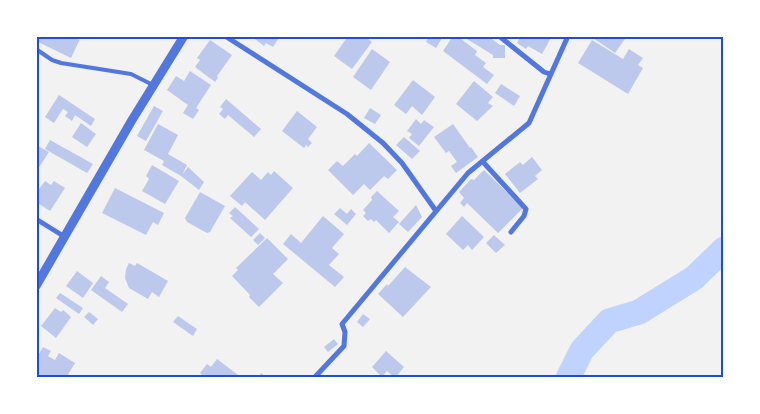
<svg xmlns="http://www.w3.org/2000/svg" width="760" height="414" viewBox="0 0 760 414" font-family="'Open Sans',sans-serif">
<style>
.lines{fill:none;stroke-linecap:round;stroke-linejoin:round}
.river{stroke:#bfd3fe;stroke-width:25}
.building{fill:#bdc9ec}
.service{stroke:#5277de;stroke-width:4}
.minor{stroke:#5277de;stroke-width:5}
.tertiary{stroke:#5277de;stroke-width:9}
.neatline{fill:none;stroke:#1d4ed8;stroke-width:2}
</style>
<rect width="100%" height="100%" fill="#f2f2f2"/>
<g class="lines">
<path class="river" d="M568,378l14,-28 27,-29 30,-9 55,-34 30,-29"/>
</g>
<path class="building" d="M36,36h44l-2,4 2,-1 -9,19 -35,-17z
M251,36h29l-7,11 -7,-4 -2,3z
M348,36h16l8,6 -20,27 -18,-13z
M429,36h10l3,2 -6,10 -10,-6z
M453,36h4l20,15 -2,4 11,8 -3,4 11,8 -7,9 -44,-33z
M462,36h26l12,9h5v13h-12v-3z
M521,36h31l-10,18 -14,-8 -2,3 -9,-6z
M594,36h33l-12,17 -22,-15z
M210,40l22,15 -15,21 1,2 -3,4 -20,-15 5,-7 -3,-2z
M592,40l31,19 6,-10 14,9 -5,7 5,3 -15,26 -50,-31z
M372,49l18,13 -19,28 -18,-13z
M190,71l21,14 -15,23 3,2 -6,9 -10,-6 5,-8 -21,-15 9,-14 8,5z
M413,80l22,17 -13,18 -10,-9 -6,8 -12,-9z
M474,81l19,16 -5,6 5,3 -16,15 -21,-17z
M501,84l19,12 -6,10 -19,-13z
M59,95l36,24 -4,7 -16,-11 -3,6 -7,-5 3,-4 -5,-3 -9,14 -9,-6z
M226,99l35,30 -7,8 -26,-22 -3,4 -6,-5 4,-5 -3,-2z
M154,106l9,5 -17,30 -9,-5z
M370,108l11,7 -6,9 -11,-6z
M297,111l20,16 -9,12 4,4 -4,4 -2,-2 -2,3 -22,-17z
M416,119l5,5 3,-4 10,7 -15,19 -10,-8 3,-4 -5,-3z
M81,123l15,11 -9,13 -15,-10z
M158,124l20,11 -10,19 19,11 -5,10 6,-8 16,15 -5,8 -18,-14 -19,-11 2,-4 -20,-11z
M453,124l17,24 1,-1 7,10 -22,16 -5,-7 6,-4 -8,-11 -3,2 -12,-16z
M404,137l16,14 -8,8 -16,-14z
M50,140l43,24 -6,9 -42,-24z
M369,143l28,27 -9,9 -4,-3 -14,14 -6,-6 -11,11 -25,-25 9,-9 6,5 12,-12 2,2z
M36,145l13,7 -13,20z
M532,157l10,13 -7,6 3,3 -18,14 -15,-19 15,-12 3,3z
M152,165l27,16 -14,23 -23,-13 7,-12 -3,-3z
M484,170l39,38 -25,25 -31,-30 -3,4 -4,-4 4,-5 -5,-6 12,-13 3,1z
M274,171l19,17 -28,32 -20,-18 -3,4 -12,-10 22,-24 9,8 7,-8 3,3z
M45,181l6,4 3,-4 11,7 -15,23 -14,-9v-9z
M115,188l49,25 -6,12 -5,-3 -7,13 -44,-22z
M377,191l22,20 -6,6 6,5 -10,11 -13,-13 -2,2 -3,-3 -3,2 -5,-5 3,-3 -3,-3 9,-10 -1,-3z
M200,192l25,14 -15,26 -3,1 -20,-11 -2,-4z
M416,205l6,12 -14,15 -9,-8z
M235,207l24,22 -8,8 -21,-19 3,-2 -4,-3z
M340,208l7,6 4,-5 5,5 -9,11 -13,-11z
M323,216l21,18 -12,14 7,6 -10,11 15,12 -9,10 -52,-43 8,-10 10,9z
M462,216l22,21 -12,13 -4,-5 -5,5 -17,-16z
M260,233l5,5 -7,7 -5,-5z
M494,235l11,10 -9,8 -10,-10z
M267,238l21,21 -15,15 10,9 -24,24 -10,-10 1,-2 -18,-19 6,-6 -2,-2z
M129,263l6,3 2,-3 31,18 -9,16 -7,-5 -4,7 -19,-11 -4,-10 1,-9z
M405,267l26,20 -28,30 -25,-23 9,-10 1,2z
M77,271l16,12 -10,15 -17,-12z
M101,276l8,6 -4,6 23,16 -6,8 -31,-22z
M60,293l23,15 -4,6 -23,-16z
M55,308l6,4 2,-2 8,7 -15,21 -15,-12z
M89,312l9,7 -5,6 -9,-8z
M363,314l7,5 -7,8 -6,-5z
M178,316l19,13 -4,7 -20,-14z
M334,339l4,5 -10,8 -4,-5z
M43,347l8,4 -3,5 7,4 4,-7 16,10 -9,15h-30v-19z
M386,351l18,16 -9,11 -8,-7 -5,6 -10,-10z
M217,359l25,19h-37l-5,-5 7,-9 4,3z
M261,373l7,5h-10z"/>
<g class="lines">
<path class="service" d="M36,49l16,11 9,3 70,11 22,11"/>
<path class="minor" d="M225,36l122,78 36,29 19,20 34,48
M499,36l45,36 6,2
M483,162l43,47 -2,7 -13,16
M36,219l29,18
M314,378l30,-32 1,-14 -3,-8 126,-151 61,-50 39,-87"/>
<path class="tertiary" d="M36,286l96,-166 52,-84"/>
</g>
<rect width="760" height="414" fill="none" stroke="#ffffff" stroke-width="75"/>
<rect x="38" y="38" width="684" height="338" class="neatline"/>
</svg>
